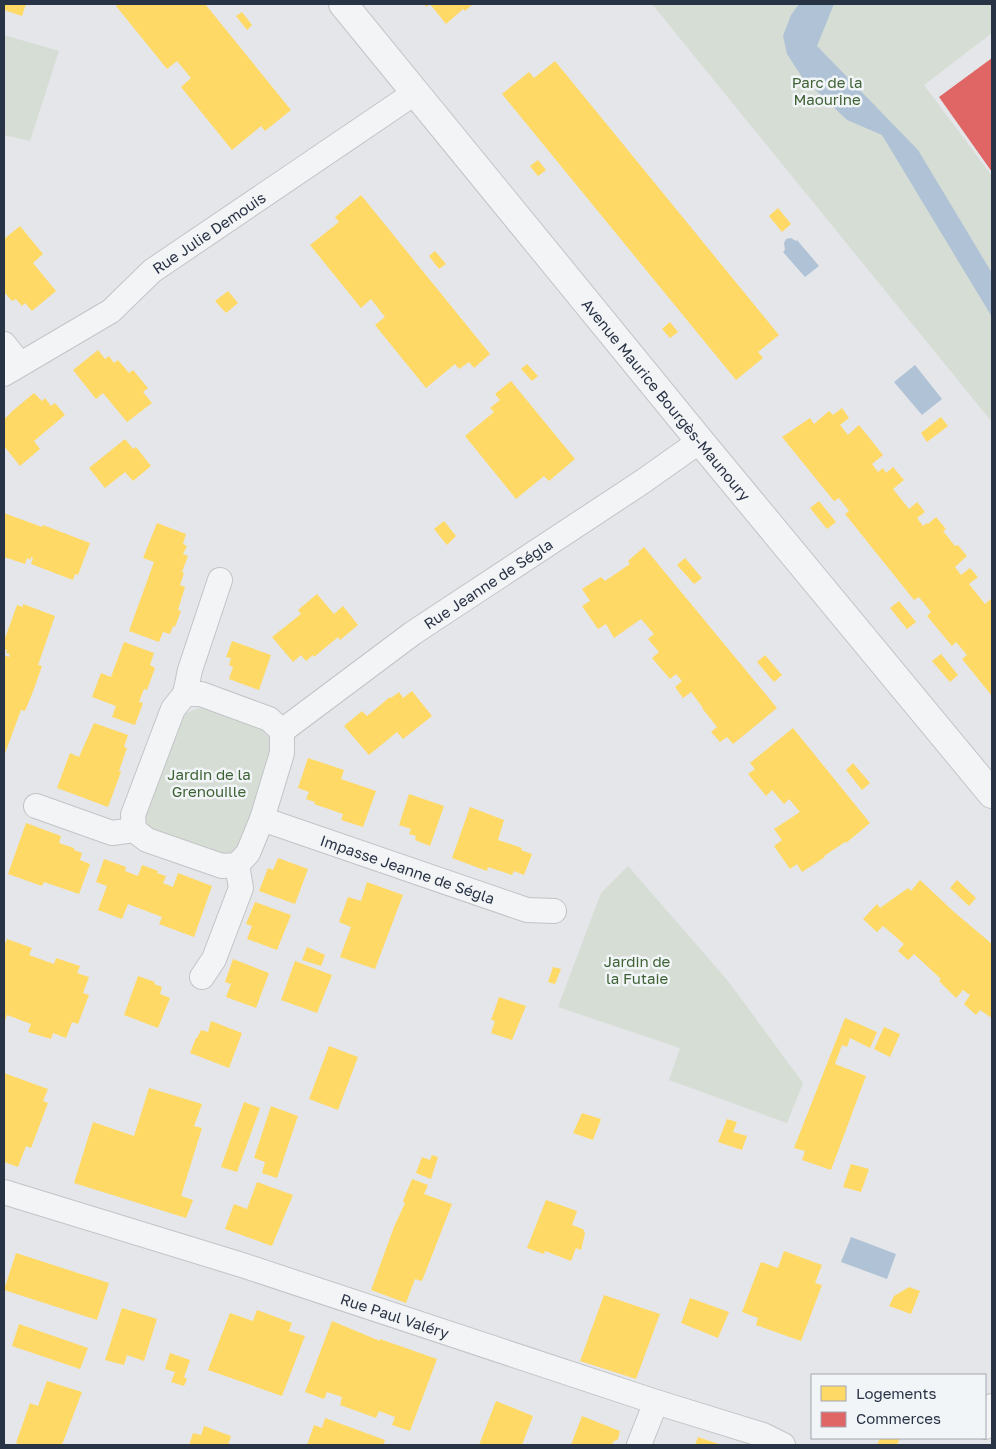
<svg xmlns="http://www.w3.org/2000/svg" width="996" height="1449" viewBox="0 0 996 1449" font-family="'Golos Text',sans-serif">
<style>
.green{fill:#d5ddd4}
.water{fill:#b0c3d6}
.homes{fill:#ffd966}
.shops{fill:#e06666}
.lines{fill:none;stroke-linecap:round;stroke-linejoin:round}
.minor-casing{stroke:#c2c4c7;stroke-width:26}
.tertiary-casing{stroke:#c2c4c7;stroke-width:30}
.minor{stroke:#f3f4f6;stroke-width:24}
.tertiary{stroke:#f3f4f6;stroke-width:28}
.labels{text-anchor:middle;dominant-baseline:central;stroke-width:5;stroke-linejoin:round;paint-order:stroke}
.park-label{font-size:15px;fill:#3e6234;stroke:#f2f5f8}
.street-label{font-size:15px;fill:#283345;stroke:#f2f5f8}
</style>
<rect width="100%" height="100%" fill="#e4e6e9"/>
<path class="green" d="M652,4h340v29l-68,52 68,91v246z
M4,35l55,16 -29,90 -26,-6z
M198,708l16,1 45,18 9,9 5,12 -31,95 -9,9 -12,3 -72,-25 -6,-10 37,-104z
M628,866l100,115 75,102 -16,40 -118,-43 11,-32 -122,-41 43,-114z"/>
<path class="water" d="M799,4h35l-17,42 101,104 74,123v44l-110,-182 -35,-15 -45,-43 -15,-23 -4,-18 8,-21z
M791,238l5,3 1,-1 22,26 -14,11 -22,-25 2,-2 -1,-7 2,-4z
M915,365l27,34 -20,16 -28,-33z
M851,1237l45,17 -9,25 -46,-17z"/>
<path class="homes" d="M4,4h22l-4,12 -18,-6z
M119,4h86l86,106 -26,21 -4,-5 -29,24 -51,-63 10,-9 -14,-17 -10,8 -51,-63z
M424,4h49l-8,7 -2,-2 -17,15 -16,-20 -4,3z
M242,12l10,13 -5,5 -11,-14z
M555,61l224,274 -21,17 5,6 -27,22 -234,-286 27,-22 5,6z
M538,160l8,10 -8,6 -8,-10z
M361,195l129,159 -16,14 -5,-6 -10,7 -4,-5 -29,24 -51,-63 10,-8 -14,-18 -10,9 -51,-63 29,-23 -4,-5z
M778,208l13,16 -9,8 -13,-16z
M20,226l23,28 -10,9 23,28 -24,20 -7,-8 -3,3 -6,-7 -4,2 -8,-9v-53z
M435,251l11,13 -7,5 -10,-13z
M228,291l10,12 -12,10 -11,-12z
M670,322l8,10 -8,6 -8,-9z
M98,350l7,9 4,-3 5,7 4,-3 11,13 4,-3 15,18 -5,4 9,11 -25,19 -24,-29 -7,6 -23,-29z
M527,364l11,12 -6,5 -11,-12z
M511,381l64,78 -26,22 -5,-5 -28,23 -51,-63 29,-24 -4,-4 10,-8 -5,-6z
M34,393l8,8 3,-3 6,8 4,-3 10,12 -31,26 6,8 -20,17 -16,-20v-27l6,-5v-1z
M842,408l7,10 -9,7 8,10 11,-10 24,30 -11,9 6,8 5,-4 3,5 7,-6 11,13 -11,9 16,20 8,-7 8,10 -8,6 6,8 4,-3 1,1 8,-7 10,12 -3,2 12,15 3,-1 9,11 -12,11 6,8 9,-7 8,9 -9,7 16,20 7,-6v98l-30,-37 5,-4 -11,-13 -4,4 -25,-30 4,-4 -12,-15 -5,3 -69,-86 4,-3 -10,-13 -5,3 -52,-64 28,-19 4,6 15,-13 4,4z
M941,417l7,9 -21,16 -6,-9z
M125,439l8,10 3,-2 15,19 -18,15 -8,-9 -20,16 -16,-20z
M819,501l17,21 -9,7 -17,-21z
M4,513l38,14 1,-2 47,18 -12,32 -3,-1 -2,6 -42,-16 2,-6 -2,-1 -1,3 -3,-2 -2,6 -21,-7z
M444,521l12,15 -9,9 -13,-16z
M157,523l29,11 -3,10 4,2 -4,8 5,2 -6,16 2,1 -4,12 5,2 -7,23 3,1 -6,16 -2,-1 -3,8 -7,-2 -4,10 -30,-11 25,-69 -11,-4z
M644,547l133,161 -44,36 -6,-7 -7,5 -9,-10 6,-5 -15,-19h1l-12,-16 -8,6 -8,-11 7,-6 -6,-7 -6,5 -18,-21 7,-6 -11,-13 6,-5 -13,-15 -27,19 -8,-14 -8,5 -16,-23 8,-5 -8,-12 19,-12 4,4 25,-17 -2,-3z
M685,558l17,20 -8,6 -17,-19z
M317,594l17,20 9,-8 15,19 -18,15 -2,-3 -24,20 -1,-2 -7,6 -5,-6 -8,7 -21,-25 29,-23 -3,-4z
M899,601l17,21 -9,7 -17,-21z
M23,604l32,12 -17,49 4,1 -8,23 -9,22 -4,-1 -17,46v-101l5,2 1,-3 -4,-1 1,-3 -3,-1v-8l13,-36 6,2z
M232,641l39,14 -12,35 -30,-11 4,-12 -4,-2 2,-7 -5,-1z
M124,642l30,11 -4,12 5,3 -8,22 -3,-1 -5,13 4,1 -8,22 -23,-8 4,-11 -24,-9 9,-24 10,4z
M941,654l17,21 -8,7 -18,-21z
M765,655l17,20 -8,7 -17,-20z
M412,691l20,25 -29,23 -6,-7 -28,23 -25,-29 18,-15 5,5 23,-19 1,1 8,-6 4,6z
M94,723l34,12 -4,12 3,1 -8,23 2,1 -13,35 -51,-19 13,-35 9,4z
M793,728l77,95 -24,20 -1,-1 -21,14 1,1 -23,15 -5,-8 -7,5 -16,-23 8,-6 -8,-11 26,-17 -11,-13 -5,5 -12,-14 -6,6 -18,-22 7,-5 -5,-6z
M308,758l36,12 -3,9 35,12 -13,36 -22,-7 2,-6 -29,-10 1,-2 -9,-3 3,-7 -11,-4z
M853,763l17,20 -8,7 -16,-20z
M409,794l35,12 -14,40 -15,-6 1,-4 -7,-2 2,-5 -12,-4z
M470,807l34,13 -6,20 24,8 -1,2 11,4 -8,21 -10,-4 -2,4 -24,-8 -1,4 -35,-13z
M26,823l35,13 -2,7 15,5v2l8,3 -2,7 10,4 -11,30 -35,-12 -2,4 -34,-12z
M278,858l30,11 -13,35 -36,-13 9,-23 5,2z
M104,859l22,8 -1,4 13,5 4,-11 16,6 -1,2 9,3 -3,7 10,4 5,-14 34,13 -18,51 -35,-13 3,-7 -34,-13 -6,15 -24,-9 9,-24 -11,-4z
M920,880l33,31 39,33v74l-12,-8 -4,5 -12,-11 6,-9 -7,-5 -7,8 -17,-17 2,-2 -27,-25 -6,6 -10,-9 6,-7 -21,-18 -6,6 -14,-13 14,-15 3,4 28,-20 3,3z
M957,880l19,18 -7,8 -19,-18z
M367,882l36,13 -28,74 -35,-12 11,-30 -12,-5 9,-25 13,4z
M255,902l36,13 -14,35 -30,-11 5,-13 -6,-2z
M7,939l25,9 -3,7 25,9 2,-6 24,8 -3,7 12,4 -6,16 6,2 -11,29 -6,-2 -6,16 -13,-5 -2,6 -23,-7 3,-8 -24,-9 -3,8v-77z
M307,947l18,8 -4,11 -19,-6z
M233,959l36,14 -13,35 -30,-11 5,-13 -6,-2z
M295,961l37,14 -15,38 -36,-13z
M553,967l8,2 -6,15 -7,-2z
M138,976l17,6 -1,2 8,3 -2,7 10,4 -12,30 -34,-13z
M499,997l27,9 -14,34 -21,-7 4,-12 -4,-1z
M845,1018l32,14 -7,16 -20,-10 -3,9 -5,-2 -7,19 31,12 -35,94 -29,-10 3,-9 -11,-3z
M211,1021l31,12 -13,35 -39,-15 6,-15h1l4,-8 7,2z
M884,1027l16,7 -10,23 -16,-8z
M329,1046l29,11 -20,53 -29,-11z
M4,1073l44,16 -5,12 5,2 -17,45 -5,-2 -8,21 -14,-5z
M149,1088l53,16 -8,22 8,2 -21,68 12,4 -7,18 -112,-35 19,-61 41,14z
M244,1102l16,6 -23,64 -16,-5z
M271,1106l27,10 -21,62 -15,-5 3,-11 -11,-4z
M582,1113l19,6 -8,21 -20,-7z
M727,1119l10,3 -4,10 14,4 -5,14 -24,-8z
M432,1155l6,2 -7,22 -15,-6 6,-16 8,3z
M851,1164l18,5 -8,23 -18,-5z
M412,1179l16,6 -4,9 28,10 -30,77 -7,-2 -9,24 -35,-13 23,-63 11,-24 -2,-2z
M257,1182l36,13 -21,51 -47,-17 9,-25 13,5z
M546,1200l31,11 -5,14 11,4 2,4 -4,17 -5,-2 -5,13 -26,-10 -1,3 -17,-6z
M784,1251l38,14 -7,18 7,2 -21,56 -45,-16 2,-7 -16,-6 19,-50 17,6z
M16,1253l93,30 -12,37 -93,-30z
M909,1287l11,4 -9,23 -22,-8 5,-10z
M604,1295l56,19 -24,65 -56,-18z
M690,1298l39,14 -11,26 -37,-15z
M122,1308l35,11 -13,42 -17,-6 -3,10 -19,-5z
M257,1310l35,13 -3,8 16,5 -23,60 -74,-26 22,-57 23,8z
M332,1321l48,20v-2l57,20 -27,72 -18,-6 3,-8 -16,-6 -3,7 -36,-13 2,-8 -15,-5 -3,7 -19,-7z
M19,1324l69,24 -8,21 -68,-23z
M170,1353l20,7 -6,17 3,2 -3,7 -13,-4 4,-10 -10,-3z
M47,1381l35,11 -20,53h-40l-6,-2 14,-40 8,3z
M496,1401l37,15 -11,29h-43z
M582,1416l38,15 -2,8 -5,3 -1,3h-41z
M325,1418l60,22 -2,5h-76l7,-20 8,3z
M204,1426l27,10 -3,9h-39l4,-12 8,2z
M698,1437l24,8h-27z
M880,1438h20l-3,7h-20z"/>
<path class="shops" d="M992,58v114l-53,-75z"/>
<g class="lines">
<g class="minor-casing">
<g id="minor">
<path d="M4,344l15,19"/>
<path id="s1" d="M4,374l107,-63 41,-40 264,-179"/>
<path d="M185,694l5,-24 30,-90"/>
<path id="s2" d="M282,731l-13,-12 -68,-25h-16l-12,15 -31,82 -9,24 1,15 13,10 75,26 15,-1 11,-12 14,-34 20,-66v-22l131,-98 229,-151 58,-41"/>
<path d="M36,806l76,27 22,-3"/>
<path id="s3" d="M262,819l265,91 27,1"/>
<path d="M202,977l12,-18 27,-71 -4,-23"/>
<path id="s4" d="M4,1192l238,73 414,137 107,33 20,10"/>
<path d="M985,1427l7,-21"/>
<path d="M639,1445l17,-43"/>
</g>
</g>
<g class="tertiary-casing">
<g id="tertiary">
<path id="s5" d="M343,4l357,437 292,353"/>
</g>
</g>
<use href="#minor" class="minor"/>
<use href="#tertiary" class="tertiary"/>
</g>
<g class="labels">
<g class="park-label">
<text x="827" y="82">Parc de la<tspan x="827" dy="17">Maourine</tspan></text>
<text x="209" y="774">Jardin de la<tspan x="209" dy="17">Grenouille</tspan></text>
<text x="637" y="961">Jardin de<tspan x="637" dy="17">la Futaie</tspan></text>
</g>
<g class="street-label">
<text stroke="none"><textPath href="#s1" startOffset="250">Rue Julie Demouis</textPath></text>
<text stroke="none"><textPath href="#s5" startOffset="511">Avenue Maurice Bourgès-Maunoury</textPath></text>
<text stroke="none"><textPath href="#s2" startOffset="762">Rue Jeanne de Ségla</textPath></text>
<text stroke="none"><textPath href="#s3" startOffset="154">Impasse Jeanne de Ségla</textPath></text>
<text stroke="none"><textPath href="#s4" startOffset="410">Rue Paul Valéry</textPath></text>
</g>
</g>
<rect width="996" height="1449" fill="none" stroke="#283345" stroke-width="10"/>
<rect x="811" y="1374" width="175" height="65" fill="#f2f5f8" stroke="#a1a7b0"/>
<rect x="821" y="1386" width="25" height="15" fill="#ffd966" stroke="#a1a7b0"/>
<text x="856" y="1399" font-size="15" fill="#283345">Logements</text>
<rect x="821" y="1412" width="25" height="15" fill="#e06666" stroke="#a1a7b0"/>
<text x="856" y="1424" font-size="15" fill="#283345">Commerces</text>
</svg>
